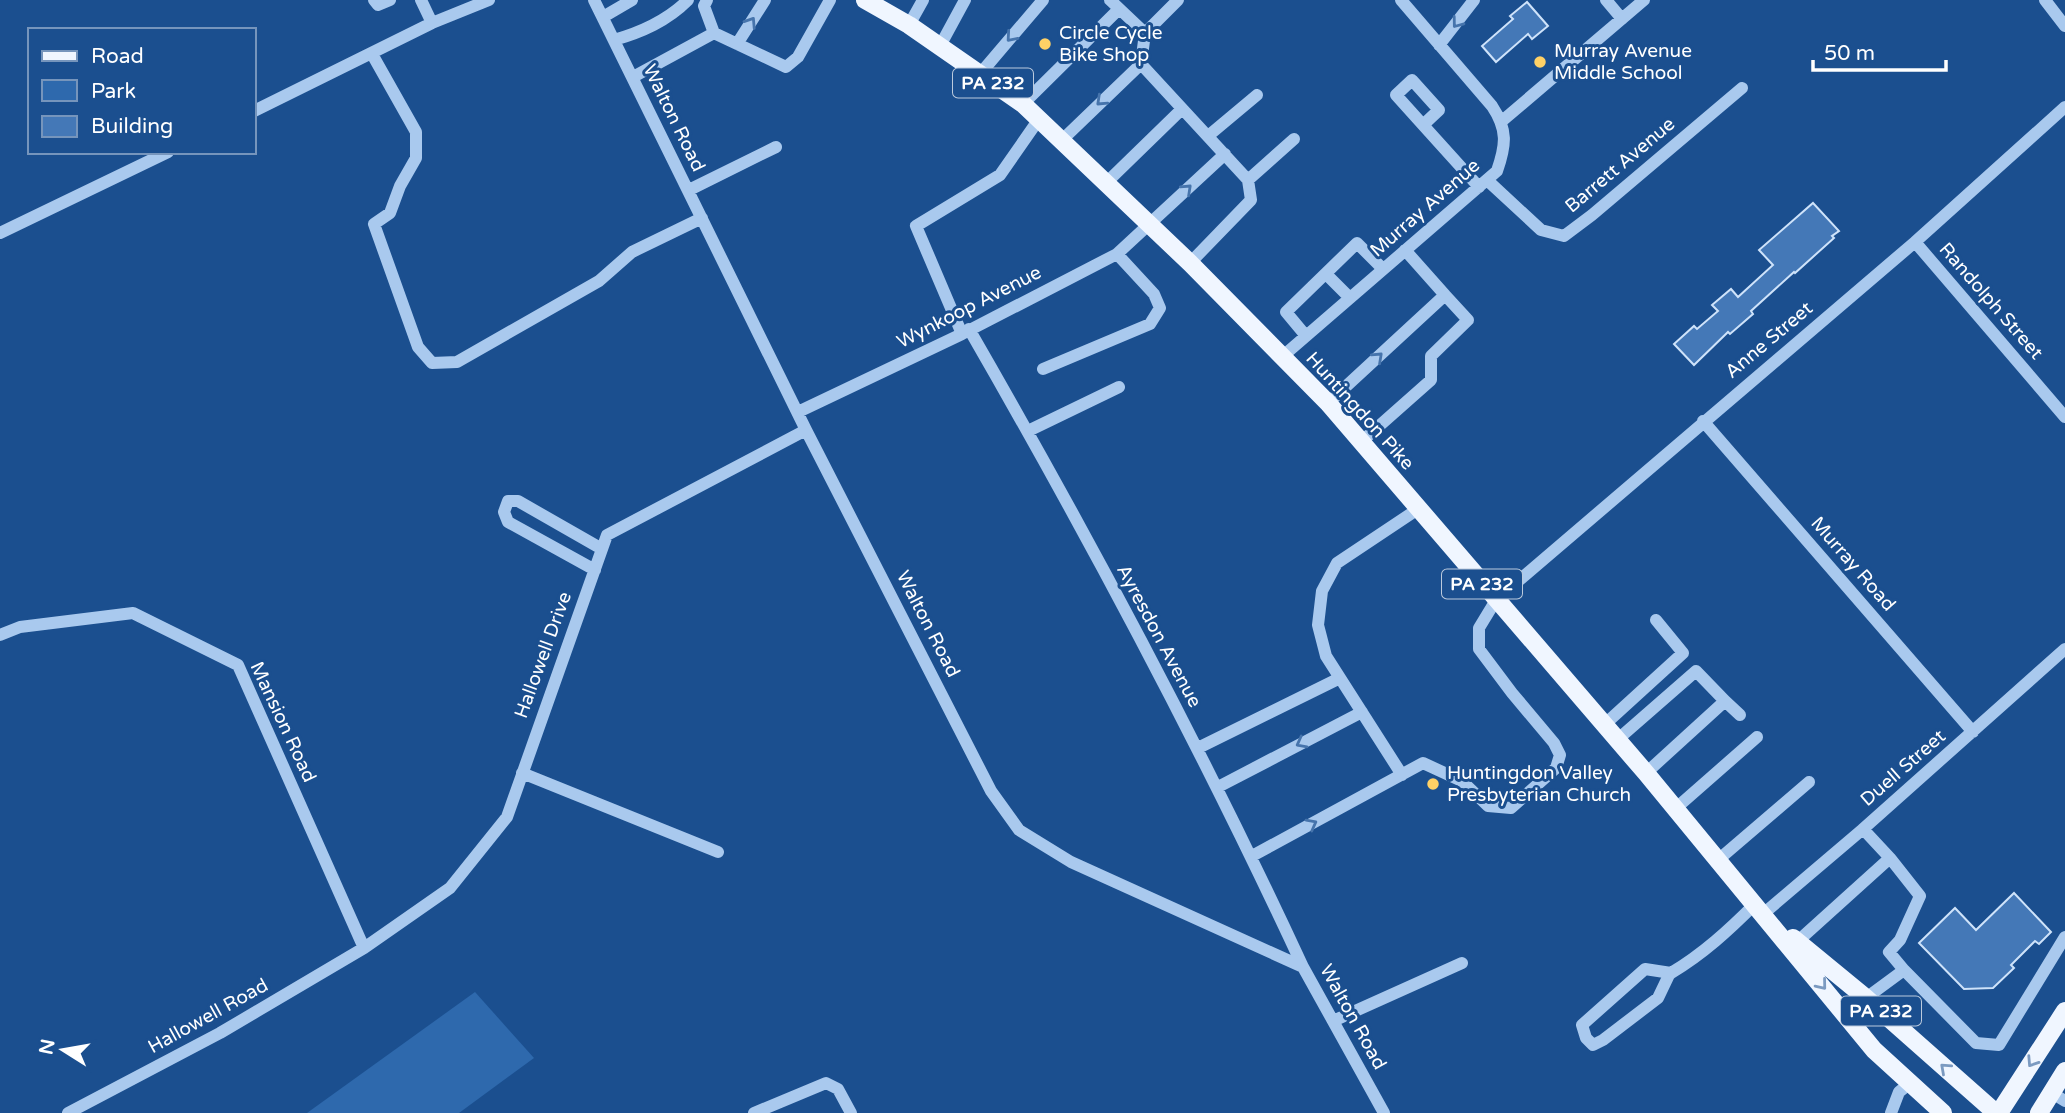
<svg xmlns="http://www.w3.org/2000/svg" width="2065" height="1113" viewBox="0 0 2065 1113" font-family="'Varela Round',sans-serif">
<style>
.green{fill:#2e69ad}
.building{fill:#4478b7;stroke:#cfe3fa;stroke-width:2}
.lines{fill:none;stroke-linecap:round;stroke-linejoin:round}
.minor{stroke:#a9c9ee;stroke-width:12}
.major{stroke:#f0f6ff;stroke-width:18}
.oneway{stroke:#4674ac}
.oneway2{stroke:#7b9ac1}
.poi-dot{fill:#ffd166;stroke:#1b4f8f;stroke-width:2.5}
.labels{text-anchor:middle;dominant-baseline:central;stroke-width:6;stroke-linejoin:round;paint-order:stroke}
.shield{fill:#1b4f8f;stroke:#bbcadd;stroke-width:2}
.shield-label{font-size:18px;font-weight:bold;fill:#fff}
.poi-label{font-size:19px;fill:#fff;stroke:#1b4f8f;text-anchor:start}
.street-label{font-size:19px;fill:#fff;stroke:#1b4f8f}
</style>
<rect width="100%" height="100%" fill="#1b4f8f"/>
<path class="green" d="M475,992l59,66 -75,55h-152z"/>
<path class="building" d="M1527,2l21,24 -16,13 -4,-5 -32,28 -14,-16 31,-27 -3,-3z
M1813,203l26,28 -7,5 2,2 -39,35 -1,-1 -43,39 2,3 -23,20 -2,-2 -34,33 -20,-21 20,-18 3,3 21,-18 -6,-6 19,-16 7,8 35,-32 -14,-15z
M2014,893l37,39 -12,12 -4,-3 -24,24 3,3 -21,20 -29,1 -45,-46 36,-35 21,22z"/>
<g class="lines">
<path class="minor" d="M374,0l4,5 12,-5
M421,0l11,23
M594,0l212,430 185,361 28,39 52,32 232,105 81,146
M1110,0l35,33
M1606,0l16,19
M2045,0l20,26
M603,17l29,-17
M909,25l14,-25
M714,33l72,34 12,-10 32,-57
M614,40c28,-8 53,-19 74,-40
M737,44l28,-44
M1439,45l35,-45
M940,46l25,-46
M372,54l44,78v26l-16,28 -10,27 -16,11 44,123 14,16 25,-1 142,-81 33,-29 70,-34
M1141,64l107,116 3,20 -61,63
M980,74l63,-74
M633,77l81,-44 -10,-27 3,-6
M1023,104l96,-95
M254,111l178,-88 57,-23
M1502,121l142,-121
M1423,125l-27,-30 16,-15 27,30 -16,15 56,62
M1208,136l49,-41
M1062,140l79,-76 4,-31 33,-33
M1248,180l46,-41
M1487,180l54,50 23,6 28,-21 150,-127
M1107,182l75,-73
M689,190l87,-43
M0,233l168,-81
M1915,242l150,175
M1326,274l24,24
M969,329c120,208 233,420 334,638
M962,334l-46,-108 84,-51 39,-56
M1306,336l-20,-24 71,-69 26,26
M1283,356l214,-185c9,-26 11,-41 -5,-65l-91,-106
M1043,369l107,-45 10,-16 -6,-14 -37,-40
M1328,403l117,-108 -40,-45
M798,412l164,-78 155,-80 108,-100
M1703,421l270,311
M1028,431l91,-44
M1361,442l70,-62v-24l37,-36 -23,-25
M595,570l-87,-48 -4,-10 4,-11h10l84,48
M0,635l20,-8 113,-14 105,52 126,283
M1725,701l15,14
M1604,725l79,-72 -27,-33
M1617,740l79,-69 29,30 -79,72
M1198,748l142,-70
M522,773l196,79
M1402,775l-76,-119 -8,-31 4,-34 15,-28 81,-54
M1218,787l144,-75
M1675,809l82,-72
M1252,856l171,-93 39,18 26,25 23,2 45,-40 4,-13 -6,-12 -42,-50 -33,-44v-21l17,-28 419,-358 150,-135
M1718,860l91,-78
M1763,914l100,-85 202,-180
M1798,941l92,-83 -27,-29
M1904,970l72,73 23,2 66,-108
M1671,973l-26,-4 -63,56 4,13 7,7 10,-5 55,-42 11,-23 2,-2c32,-19 58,-43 84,-69
M1866,998l38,-28 -15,-18 11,-12 20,-44 -30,-38
M1333,1021l129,-58
M2052,1093l13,8
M68,1113l152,-80 144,-85 86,-60 57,-71 100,-282 199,-105
M754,1113l72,-30 12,6 13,24
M1891,1113l8,-21 11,-9"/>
<path class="major" d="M865,0l44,25 114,79 167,159 138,140 318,370 228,277 69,63
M1793,938l73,60 130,115
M1999,1113l66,-102
M2039,1113l26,-42"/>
</g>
<defs><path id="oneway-chevron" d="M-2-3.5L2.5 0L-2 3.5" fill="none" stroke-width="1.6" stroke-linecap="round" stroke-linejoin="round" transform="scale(1.75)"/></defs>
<g class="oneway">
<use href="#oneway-chevron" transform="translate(751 22) rotate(-57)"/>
<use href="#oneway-chevron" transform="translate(1457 23) rotate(127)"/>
<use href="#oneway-chevron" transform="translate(1011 37) rotate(131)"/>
<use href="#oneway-chevron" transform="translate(1101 101) rotate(137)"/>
<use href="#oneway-chevron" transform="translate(1187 189) rotate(-43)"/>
<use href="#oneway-chevron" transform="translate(1378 357) rotate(-43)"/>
<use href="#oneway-chevron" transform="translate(1301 743) rotate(152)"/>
<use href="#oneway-chevron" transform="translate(1312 824) rotate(-28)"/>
</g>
<g class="oneway2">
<use href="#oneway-chevron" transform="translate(1822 985) rotate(51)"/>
<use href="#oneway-chevron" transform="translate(2032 1062) rotate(123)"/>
<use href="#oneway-chevron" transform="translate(1945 1068) rotate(-138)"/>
</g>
<g class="poi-dot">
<circle cx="1045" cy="44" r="7"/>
<circle cx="1540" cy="62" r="7"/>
<circle cx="1433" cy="784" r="7"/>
</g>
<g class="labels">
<g class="shield">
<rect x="953" y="68.5" width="80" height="29" rx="5"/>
<rect x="1442" y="569.5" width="80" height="29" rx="5"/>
<rect x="1841" y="996.5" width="80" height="29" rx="5"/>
</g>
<g class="shield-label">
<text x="993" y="83">PA 232</text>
<text x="1482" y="584">PA 232</text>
<text x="1881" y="1011">PA 232</text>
</g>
<g class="poi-label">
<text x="1059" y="33">Circle Cycle<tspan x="1059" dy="22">Bike Shop</tspan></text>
<text x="1554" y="51">Murray Avenue<tspan x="1554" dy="22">Middle School</tspan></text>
<text x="1447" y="773">Huntingdon Valley<tspan x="1447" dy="22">Presbyterian Church</tspan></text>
</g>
<g class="street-label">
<text transform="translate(674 118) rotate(64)">Walton Road</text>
<text transform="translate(1620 165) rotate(-40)">Barrett Avenue</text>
<text transform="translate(1425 208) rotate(-41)">Murray Avenue</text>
<text transform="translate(1991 301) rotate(49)">Randolph Street</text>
<text transform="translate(969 307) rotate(-27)">Wynkoop Avenue</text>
<text transform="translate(1769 340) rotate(-40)">Anne Street</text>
<text transform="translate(1360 411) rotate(48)">Huntingdon Pike</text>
<text transform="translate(1853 564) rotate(49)">Murray Road</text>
<text transform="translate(928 624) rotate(63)">Walton Road</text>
<text transform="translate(1159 636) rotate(62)">Ayresdon Avenue</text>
<text transform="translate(543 655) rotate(-70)">Hallowell Drive</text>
<text transform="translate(283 722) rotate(65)">Mansion Road</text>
<text transform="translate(1903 768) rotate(-41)">Duell Street</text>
<text transform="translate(208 1016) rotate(-29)">Hallowell Road</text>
<text transform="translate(1353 1017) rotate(61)">Walton Road</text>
</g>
</g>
<rect x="28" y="28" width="228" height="126" fill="#1b4f8f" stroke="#7695bc" stroke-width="2"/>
<rect x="42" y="51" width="35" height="10" fill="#f0f6ff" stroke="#7695bc" stroke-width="2"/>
<text x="91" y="63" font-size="21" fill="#ffffff">Road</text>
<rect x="42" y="80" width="35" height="21" fill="#2e69ad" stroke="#7695bc" stroke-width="2"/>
<text x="91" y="98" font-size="21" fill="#ffffff">Park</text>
<rect x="42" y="116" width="35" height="21" fill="#4478b7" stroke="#7695bc" stroke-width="2"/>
<text x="91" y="133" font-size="21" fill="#ffffff">Building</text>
<g transform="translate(63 1050) rotate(281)" stroke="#1b4f8f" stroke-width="5" paint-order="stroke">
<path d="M0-5L12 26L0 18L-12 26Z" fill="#ffffff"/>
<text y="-10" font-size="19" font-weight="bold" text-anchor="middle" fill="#ffffff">N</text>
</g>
<path d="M1813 60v10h133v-10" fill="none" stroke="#ffffff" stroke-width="3.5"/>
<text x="1824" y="60" font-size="21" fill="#ffffff" stroke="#1b4f8f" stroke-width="5" paint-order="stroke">50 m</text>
</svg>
